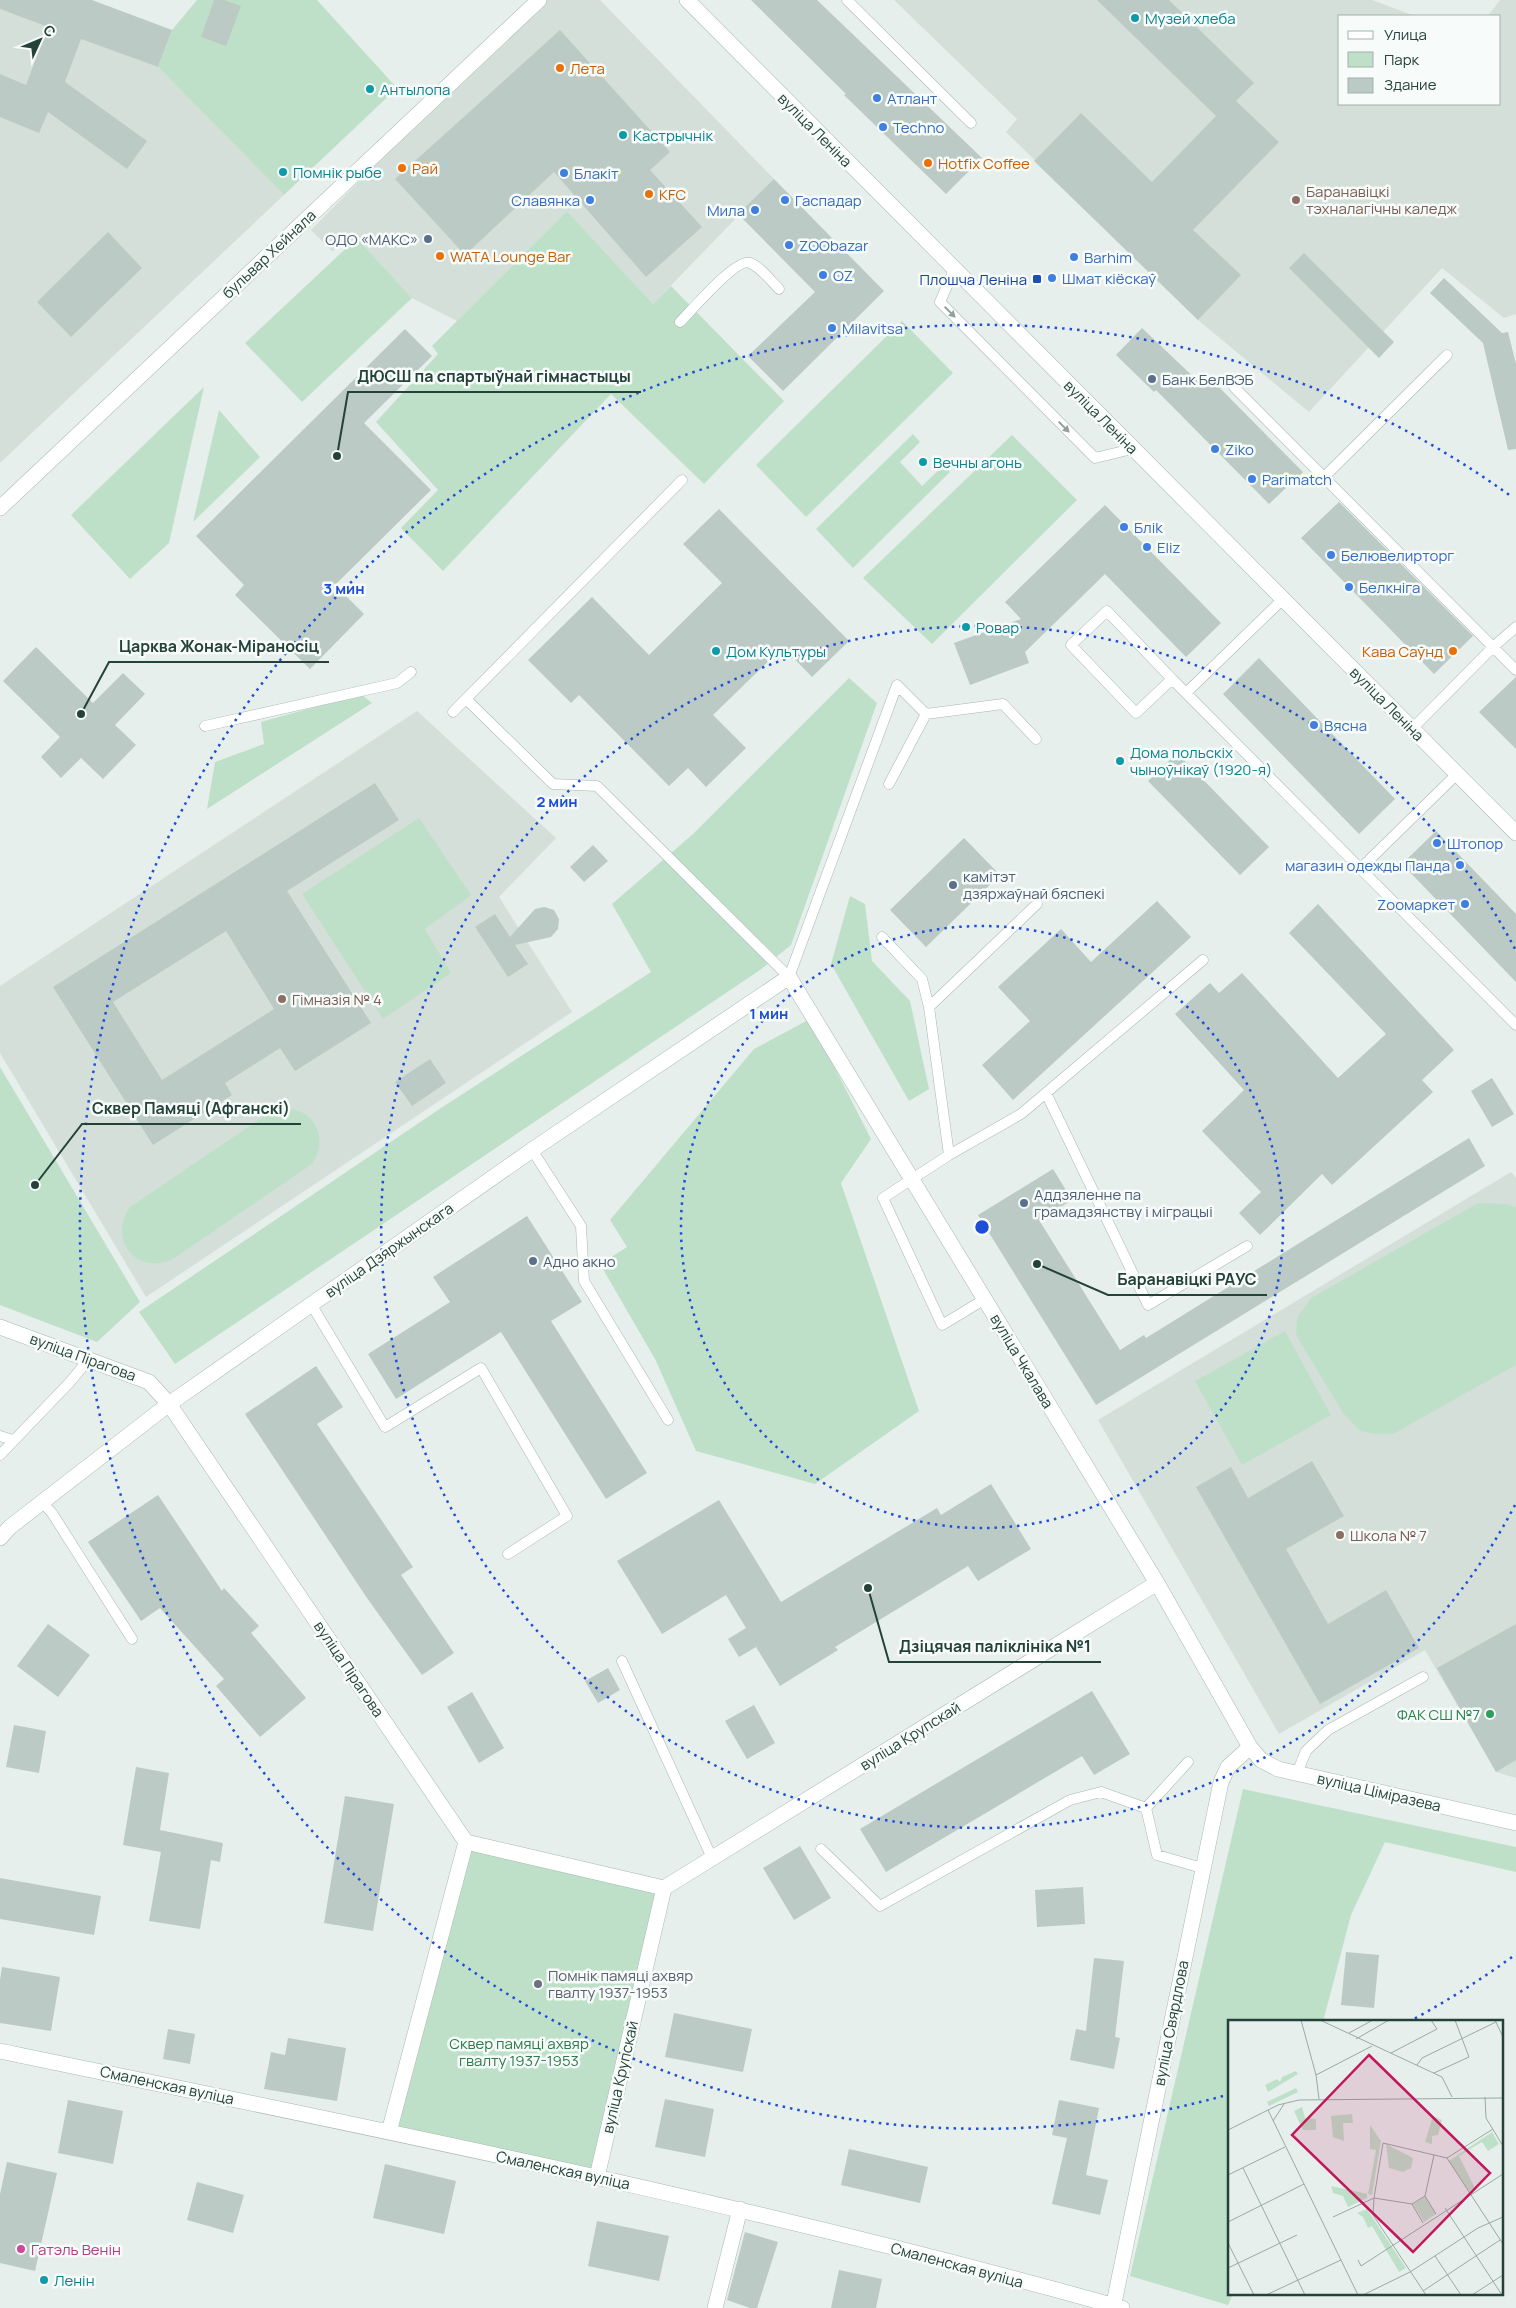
<svg xmlns="http://www.w3.org/2000/svg" width="1516" height="2308" viewBox="0 0 1516 2308" font-family="Manrope,sans-serif">
<style>
.built{fill:#d4dfda}
.green{fill:#bfe0c8}
.building{fill:#bbcac4;fill-rule:evenodd}
.lines{fill:none;stroke-linecap:round;stroke-linejoin:round}
.service-casing{stroke:#a8b8b2;stroke-width:11}
.pedestrian-casing{stroke:#a8b8b2;stroke-width:16}
.minor-casing{stroke:#a8b8b2;stroke-width:16}
.secondary-casing{stroke:#a4bbb3;stroke-width:16}
.service{stroke:#fff;stroke-width:10}
.pedestrian{stroke:#fff;stroke-width:15}
.minor{stroke:#fff;stroke-width:15}
.secondary{stroke:#fff;stroke-width:15}
.oneway{fill:#92a09c}
.ring{fill:none;stroke:#1d4ed8;stroke-width:2.5;stroke-dasharray:2.5 5}
.culture-dot{fill:#0f9aa8;stroke:#f7fbf9;stroke-width:2}
.food-dot{fill:#e8710a;stroke:#f7fbf9;stroke-width:2}
.shop-dot{fill:#3f7fe0;stroke:#f7fbf9;stroke-width:2}
.education-dot{fill:#8d6e63;stroke:#f7fbf9;stroke-width:2}
.service-dot{fill:#5c6f8a;stroke:#f7fbf9;stroke-width:2}
.transit-dot{fill:#1a4fb4;stroke:#f7fbf9;stroke-width:2}
.leisure-dot{fill:#2e9e5b;stroke:#f7fbf9;stroke-width:2}
.worship-dot{fill:#6b7280;stroke:#f7fbf9;stroke-width:2}
.hotel-dot{fill:#d1479c;stroke:#f7fbf9;stroke-width:2}
.labels{text-anchor:middle;dominant-baseline:central;stroke-width:5;stroke-linejoin:round;paint-order:stroke}
.culture-label{font-size:15px;fill:#0d838f;stroke:#f7fbf9;text-anchor:start}
.food-label{font-size:15px;fill:#c56008;stroke:#f7fbf9;text-anchor:start}
.shop-label{font-size:15px;fill:#366cbe;stroke:#f7fbf9;text-anchor:start}
.street-label{font-size:15px;fill:#24423a;stroke:#f7fbf9}
.education-label{font-size:15px;fill:#785e54;stroke:#f7fbf9;text-anchor:start}
.service-label{font-size:15px;fill:#4e5e75;stroke:#f7fbf9;text-anchor:start}
.transit-label{font-size:15px;fill:#164399;stroke:#f7fbf9;text-anchor:end}
.leisure-label{font-size:15px;fill:#27864d;stroke:#f7fbf9;text-anchor:end}
.worship-label{font-size:15px;fill:#5b616d;stroke:#f7fbf9;text-anchor:start}
.park-label{font-size:15px;fill:#2d7a4b;stroke:#f7fbf9}
.hotel-label{font-size:15px;fill:#b23c85;stroke:#f7fbf9;text-anchor:start}
.inset-road{fill:none;stroke:#98aaa4;stroke-width:1}
.view{fill:#c2185b;fill-opacity:0.15;stroke:#c2185b;stroke-width:2.5}
.inset-edge{fill:none;stroke:#24423a;stroke-width:2.5}
.centre{fill:#1d4ed8;stroke:#f7fbf9;stroke-width:2.5}
.ring-label{font-size:15px;text-anchor:middle;font-weight:bold;fill:#1d4ed8;stroke:#f7fbf9;stroke-width:5;stroke-linejoin:round;paint-order:stroke}
.leader{fill:none;stroke:#24423a;stroke-width:2}
.callout-dot{fill:#24423a;stroke:#f7fbf9;stroke-width:2}
.callout-label{font-size:16px;text-anchor:middle;font-weight:bold;fill:#24423a;stroke:#f7fbf9;stroke-width:5;stroke-linejoin:round;paint-order:stroke}
</style>
<rect width="100%" height="100%" fill="#e6efeb"/>
<path class="built" d="M538,0h62l174,179 -121,125 -86,-93 -110,110 -45,-23 -55,-60 -25,13 -21,-21z
M894,0h478l43,16h-75v88h160v-88h-12l12,-16h16v314l-12,4 -62,-50 -133,144 -111,-92 -192,-188 11,-13z
M0,9l158,58 126,128 -284,268z
M417,711l139,127 -57,59 73,115 -426,285 -146,-244v-67z
M1511,1172l5,6v600l-20,-6 -71,-122 -146,84 -181,-314z"/>
<path class="green" d="M197,0h120l80,88 -113,107 -126,-128 14,-37z
M567,211l86,93 18,-18 113,115 -80,83 -93,-90 -168,177 -42,-43 37,-38 -62,-68 62,-68 -6,-8z
M357,238l55,60 -110,104 -57,-59z
M902,321l51,52 -147,144 -50,-52z
M204,387l-35,156 -39,36 -59,-64z
M219,410l41,47 -67,65z
M913,434l7,8 -20,20 22,24 22,-21 6,7 -97,96 -37,-39z
M1012,435l65,65 -145,144 -69,-66z
M849,678l28,25 -86,242 -31,25 -585,394 -36,-52 302,-204 210,-136 -39,-68 81,-70z
M361,694l11,9 -165,106 8,-47 49,-18 -3,-22z
M419,818l52,77 -46,34 26,44 -68,46 -81,-125z
M850,896l15,8 7,57 38,40 19,88 -20,12 -78,-137z
M810,1019l61,120 -30,44 78,228 -104,73 -119,-33 -41,-92 -55,-95 27,-17 -17,-27 144,-171z
M0,1067l140,235 -43,40 -97,-37z
M285,1108c31,2 44,31 27,56l-139,95c-36,17 -66,-19 -43,-52l139,-94z
M1478,1203l29,1 9,3v158l-123,69h-18l-15,-3 -17,-18 -47,-78 1,-17 14,-20z
M1285,1331l46,84 -89,50 -47,-84z
M1243,1789l273,58v25l-131,-30 -34,73 -28,107h-93v272h3l-5,11 -98,-29z
M470,1847l188,46 -65,279 -196,-45z"/>
<path class="building" d="M0,0h92l80,30 -14,37 -77,-28 -16,43 82,59 -20,28 -79,-57 -9,21 -39,-16v-43l26,11 22,-58 -48,-18z
M214,0h10l17,6 -15,40 -25,-9z
M751,0h66l165,158 -36,36 -102,-99 2,-1z
M1097,0h72l85,83 -18,18 43,41 -86,88 48,45 -43,45 -164,-159 47,-48 71,69 64,-66z
M560,30l110,122 -20,18 52,57 -56,50 -92,-105 -89,83 -70,-76z
M774,179l110,112 -101,100 -35,-35 67,-64 -77,-78z
M108,232l34,36 -71,69 -34,-35z
M1304,253l90,89 -15,16 -90,-90z
M1444,278l58,55 6,-1 8,32v85l-8,1 -25,-107 -53,-50z
M1142,328l60,57 8,-7 93,94 -34,32 -113,-114 -2,2 -38,-37z
M405,329l27,27 -68,67 67,67 -96,95 29,29 -54,55 -75,-74 9,-10 -48,-49z
M1339,502l134,134 -39,38 -133,-136z
M1105,505l116,118 -35,34 -81,-83 -80,78 4,11 -59,22 -16,-42 67,-24 -16,-17z
M719,509l130,132 -37,36 -29,-30 -70,68 33,33 -40,39 -18,-19 -19,18 -90,-91 -8,8 -43,-43 64,-63 57,58 73,-72 -39,-39z
M36,647l57,56 30,-30 22,21 -30,31 21,20 -33,34 -22,-21 -20,20 -20,-21 19,-20 -57,-56z
M1259,658l136,141 -36,35 -136,-140z
M1516,677v72l-37,-37z
M1177,753l92,94 -29,28 -92,-94z
M375,783l24,37 -112,71 84,132 -76,48 -15,-23 -55,35 7,12 -79,50 -100,-158zM226,931l48,78 -112,71 -49,-78z
M1436,831l80,83v68l-114,-118z
M964,838l36,37 -74,72 -36,-37z
M593,845l15,16 -24,21 -14,-15z
M1157,901l34,36 -178,163 -31,-35 48,-44 -32,-34 63,-58 30,33z
M1318,904l136,146 -32,30 11,12 -101,93 -10,-11 -62,61 -21,-22 22,-21 -59,-61 42,-41 -69,-76 35,-31 9,10 23,-20 96,105 48,-44 -97,-101z
M544,907l10,3 5,9 -1,10 -7,8 -36,8 13,19 -20,13 -33,-50 20,-13 15,23 25,-28z
M430,1059l16,24 -34,23 -17,-24z
M1492,1078l22,36 -22,13 -21,-36z
M1469,1138l16,28 -389,239 -118,-190 75,-46 19,31 -33,20 81,130 24,-15 2,3z
M527,1216l55,86 -31,19 96,152 -41,26 -105,-167 -105,67 -28,-45 82,-52 -17,-25z
M316,1366l27,41 -26,17 96,143 -12,8 53,78 -32,22 -55,-77 -122,-184z
M1312,1461l32,55 -58,33 42,75 58,-34 33,58 -99,56 -124,-217 35,-20 17,31z
M991,1484l40,65 -53,32 -10,-15 -133,81 3,3 -58,36 -24,-39 -17,10 -11,-18 18,-11 -20,-33 -64,39 -45,-73 102,-61 62,102 156,-94 4,7z
M158,1495l64,96 2,-3 35,38 -8,7 55,65 -46,39 -44,-51 8,-7 -64,-71 -19,13 -53,-79z
M48,1624l42,31 -32,42 -41,-31z
M1516,1624v136l-20,12 -59,-104z
M608,1668l12,22 -22,13 -13,-22z
M1092,1691l38,63 -36,21 -12,-19 -196,116 -26,-43z
M472,1692l32,56 -25,15 -32,-56z
M754,1705l21,38 -28,16 -22,-38z
M14,1725l32,6 -7,42 -33,-6z
M136,1767l33,6 -9,57 63,13 -3,19 -9,-2 -11,69 -51,-8 12,-69 -38,-7z
M345,1796l49,8 -21,127 -49,-8z
M800,1846l31,52 -37,22 -31,-52z
M0,1878l101,18 -7,39 -94,-16z
M1083,1887l2,37 -48,3 -2,-37z
M1346,1952l33,3 -5,53 -33,-3z
M1094,1958l30,3 -9,76 5,1 -6,31 -44,-9 6,-31 10,2z
M2,1967l58,10 -9,54 -51,-8v-43z
M674,2013l78,16 -9,43 -78,-15z
M168,2029l27,5 -5,30 -27,-5z
M288,2038l58,10 -9,53 -73,-12 7,-37 14,3z
M665,2099l49,10 -9,48 -50,-10z
M68,2100l55,11 -10,53 -55,-11z
M1059,2100l40,8 -13,67 22,5 -8,35 -48,-11 15,-66 -15,-3z
M849,2149l79,18 -8,36 -79,-18z
M7,2162l50,11 -22,98 -35,-8v-69z
M385,2164l71,17 -12,53 -71,-16z
M197,2182l47,13 -11,38 -46,-13z
M597,2221l72,15 -10,45 -71,-15z
M745,2232l33,10 -21,66h-7l-23,-8z
M839,2270l43,9 -6,29h-45z"/>
<g class="lines">
<g class="service-casing">
<path id="service" d="M847,0l124,123
M954,270l-14,32 155,156 37,-9
M680,322c11,-11 57,-65 70,-59 11,4 21,18 29,26
M1234,387l282,283
M1324,477l123,-122
M1107,611l65,68 -36,34 -65,-68z
M1172,679l344,346
M1186,693l97,-94
M466,699l87,85 44,2 192,191 108,-292 29,29 77,-10 33,35
M453,712l229,-232
M205,726l192,-43 14,-11
M1412,729l81,-82 23,-20
M889,784l37,-70
M1360,869l97,-95
M882,937l40,42 7,28 20,148
M929,1007l108,-103
M1046,1093l102,212 99,-59
M532,1150l49,76 3,55 84,139
M985,1299l-43,26 -59,-127 66,-43 72,-41 182,-154
M311,1304l74,123 96,-59 86,148 -59,38
M0,1436l13,4
M0,1455l70,-73 19,-23
M42,1502l10,11 80,126
M622,1661l90,197
M1297,1773l9,-22 22,-21 95,-53
M1146,1808l42,-46
M821,1849l59,57 190,-106 31,-8 45,16 11,47 45,13"/>
</g>
<g class="pedestrian-casing">
<path id="pedestrian" d="M0,508l539,-508"/>
</g>
<g class="minor-casing">
<path id="minor" d="M0,1327l149,55 20,22 297,438 -77,290
M0,1538l10,-11 159,-123 363,-254 257,-173 368,606 93,164 11,13 17,9 238,54
M466,1842l198,46 493,-305
M0,2051c376,78 752,153 1122,257
M597,2177l67,-289
M715,2308l25,-99
M1113,2308l108,-526 7,-15 22,-20"/>
</g>
<g class="secondary-casing">
<path id="secondary" d="M687,0l829,833"/>
</g>
<use href="#service" class="service"/>
<use href="#pedestrian" class="pedestrian"/>
<use href="#minor" class="minor"/>
<use href="#secondary" class="secondary"/>
</g>
<defs><path id="oneway-solid" d="M-6-.8H1V-3.2L6.5 0L1 3.2V.8H-6Z" transform="scale(1.25)"/></defs>
<g class="oneway">
<use href="#oneway-solid" transform="translate(950 312) rotate(45)"/>
<use href="#oneway-solid" transform="translate(1064 427) rotate(45)"/>
</g>
<g class="ring">
<circle cx="982" cy="1227" r="301"/>
<path d="M1515 1505A601 601 0 1 1 1515 949"/>
<path d="M1512 1957A902 902 0 0 1 1412 2020M1223 2096A902 902 0 1 1 1512 497"/>
</g>
<g class="culture-dot">
<circle cx="1135" cy="18" r="5"/>
<circle cx="370" cy="89" r="5"/>
<circle cx="623" cy="135" r="5"/>
<circle cx="283" cy="172" r="5"/>
<circle cx="923" cy="462" r="5"/>
<circle cx="966" cy="627" r="5"/>
<circle cx="716" cy="651" r="5"/>
<circle cx="1120" cy="761" r="5"/>
<circle cx="44" cy="2280" r="5"/>
</g>
<g class="food-dot">
<circle cx="560" cy="68" r="5"/>
<circle cx="928" cy="163" r="5"/>
<circle cx="402" cy="168" r="5"/>
<circle cx="649" cy="194" r="5"/>
<circle cx="440" cy="256" r="5"/>
<circle cx="1453" cy="651" r="5"/>
</g>
<g class="shop-dot">
<circle cx="877" cy="98" r="5"/>
<circle cx="883" cy="127" r="5"/>
<circle cx="564" cy="173" r="5"/>
<circle cx="590" cy="200" r="5"/>
<circle cx="785" cy="200" r="5"/>
<circle cx="755" cy="210" r="5"/>
<circle cx="789" cy="245" r="5"/>
<circle cx="1074" cy="257" r="5"/>
<circle cx="823" cy="275" r="5"/>
<circle cx="1052" cy="278" r="5"/>
<circle cx="832" cy="328" r="5"/>
<circle cx="1215" cy="449" r="5"/>
<circle cx="1252" cy="479" r="5"/>
<circle cx="1124" cy="527" r="5"/>
<circle cx="1147" cy="547" r="5"/>
<circle cx="1331" cy="555" r="5"/>
<circle cx="1349" cy="587" r="5"/>
<circle cx="1314" cy="725" r="5"/>
<circle cx="1437" cy="843" r="5"/>
<circle cx="1460" cy="865" r="5"/>
<circle cx="1465" cy="904" r="5"/>
</g>
<g class="education-dot">
<circle cx="1296" cy="200" r="5"/>
<circle cx="282" cy="999" r="5"/>
<circle cx="1340" cy="1535" r="5"/>
</g>
<g class="service-dot">
<circle cx="428" cy="239" r="5"/>
<circle cx="1152" cy="379" r="5"/>
<circle cx="953" cy="885" r="5"/>
<circle cx="1024" cy="1203" r="5"/>
<circle cx="533" cy="1261" r="5"/>
</g>
<rect class="transit-dot" x="1032" y="274" width="10" height="10" rx="2.5"/>
<circle class="leisure-dot" cx="1490" cy="1714" r="5"/>
<circle class="worship-dot" cx="538" cy="1984" r="5"/>
<circle class="hotel-dot" cx="21" cy="2249" r="5"/>
<g class="labels">
<g class="culture-label">
<text x="1145" y="18">Музей хлеба</text>
<text x="380" y="89">Антылопа</text>
<text x="633" y="135">Кастрычнік</text>
<text x="293" y="172">Помнік рыбе</text>
<text x="933" y="462">Вечны агонь</text>
<text x="976" y="627">Ровар</text>
<text x="726" y="651">Дом Культуры</text>
<text x="1130" y="752">Дома польскіх<tspan x="1130" dy="17">чыноўнікаў (1920-я)</tspan></text>
<text x="54" y="2280">Ленін</text>
</g>
<g class="food-label">
<text x="570" y="68">Лета</text>
<text x="938" y="163">Hotfix Coffee</text>
<text x="412" y="168">Рай</text>
<text x="659" y="194">KFC</text>
<text x="450" y="256">WATA Lounge Bar</text>
<text x="1443" y="651" text-anchor="end">Кава Саўнд</text>
</g>
<g class="shop-label">
<text x="887" y="98">Атлант</text>
<text x="893" y="127">Techno</text>
<text x="574" y="173">Блакіт</text>
<text x="580" y="200" text-anchor="end">Славянка</text>
<text x="795" y="200">Гаспадар</text>
<text x="745" y="210" text-anchor="end">Мила</text>
<text x="799" y="245">ZOObazar</text>
<text x="1084" y="257">Barhim</text>
<text x="833" y="275">OZ</text>
<text x="1062" y="278">Шмат кіёскаў</text>
<text x="842" y="328">Milavitsa</text>
<text x="1225" y="449">Ziko</text>
<text x="1262" y="479">Parimatch</text>
<text x="1134" y="527">Блik</text>
<text x="1157" y="547">Eliz</text>
<text x="1341" y="555">Белювелирторг</text>
<text x="1359" y="587">Белкніга</text>
<text x="1324" y="725">Вясна</text>
<text x="1447" y="843">Штопор</text>
<text x="1450" y="865" text-anchor="end">магазин одежды Панда</text>
<text x="1455" y="904" text-anchor="end">Zooмаркет</text>
</g>
<g class="street-label">
<text transform="translate(815 130) rotate(45)">вуліца Леніна</text>
<text transform="translate(269 254) rotate(-43)">бульвар Хейнала</text>
<text transform="translate(1101 417) rotate(45)">вуліца Леніна</text>
<text transform="translate(1387 704) rotate(45)">вуліца Леніна</text>
<text transform="translate(389 1250) rotate(-35)">вуліца Дзяржынскага</text>
<text transform="translate(83 1357) rotate(20)">вуліца Пірагова</text>
<text transform="translate(1022 1361) rotate(59)">вуліца Чкалава</text>
<text transform="translate(349 1669) rotate(56)">вуліца Пірагова</text>
<text transform="translate(910 1736) rotate(-32)">вуліца Крупскай</text>
<text transform="translate(1379 1792) rotate(13)">вуліца Ціміразева</text>
<text transform="translate(1171 2023) rotate(-79)">вуліца Свярдлова</text>
<text transform="translate(620 2077) rotate(-77)">вуліца Крупскай</text>
<text transform="translate(167 2085) rotate(12)">Смаленская вуліца</text>
<text transform="translate(563 2170) rotate(12)">Смаленская вуліца</text>
<text transform="translate(957 2265) rotate(15)">Смаленская вуліца</text>
</g>
<g class="education-label">
<text x="1306" y="191">Баранавіцкі<tspan x="1306" dy="17">тэхналагічны каледж</tspan></text>
<text x="292" y="999">Гімназія № 4</text>
<text x="1350" y="1535">Школа № 7</text>
</g>
<g class="service-label">
<text x="418" y="239" text-anchor="end">ОДО «МАКС»</text>
<text x="1162" y="379">Банк БелВЭБ</text>
<text x="963" y="876">камітэт<tspan x="963" dy="17">дзяржаўнай бяспекі</tspan></text>
<text x="1034" y="1194">Аддзяленне па<tspan x="1034" dy="17">грамадзянству і міграцыі</tspan></text>
<text x="543" y="1261">Адно акно</text>
</g>
<g class="transit-label">
<text x="1027" y="279">Плошча Леніна</text>
</g>
<g class="leisure-label">
<text x="1480" y="1714">ФАК СШ №7</text>
</g>
<g class="worship-label">
<text x="548" y="1975">Помнік памяці ахвяр<tspan x="548" dy="17">гвалту 1937-1953</tspan></text>
</g>
<g class="park-label">
<text x="519" y="2043">Сквер памяці ахвяр<tspan x="519" dy="17">гвалту 1937-1953</tspan></text>
</g>
<g class="hotel-label">
<text x="31" y="2249">Гатэль Венін</text>
</g>
</g>
<g transform="translate(1228 2020)">
<rect width="275" height="275" fill="#e6efeb"/>
<path d="M68,51l2,3 -30,18 -3,-7 12,-6 3,3 2,-5zM68,68l2,4 -29,14 -2,-4zM74,87l3,11 11,1v11h-13l-9,-19zM124,94l1,9h-10l1,18 -11,-4 -2,-21zM205,96l9,4 -4,15 -6,1v8l-7,-2zM142,105l11,16 -9,54 -5,-1v4l-19,9 -5,-11 -10,-3 -2,-7 37,8 8,-44 -6,-1zM264,112l7,12 -11,7 -6,-9 -23,14 16,32 -6,3 -20,-30zM158,124l27,14 -2,10 -8,4 -14,-4zM197,177l11,17 -12,8 -11,-18zM139,189l39,59 -7,4 -27,-46 -4,2 -5,-11 -6,-4z" fill="#bfe0c8"/>
<path class="inset-road" d="M73,0l15,55 3,24M92,0l122,57 10,20M267,0l8,17M121,13l24,-13M128,19l33,-19M163,33l46,-24 -6,-9M189,45l5,-7 74,-36M206,53l35,-16 -14,-37M88,55l56,-29M257,77l1,21 17,28M40,90l90,185M45,101l11,-17M0,110l50,-25 21,-5 204,-2M219,138l56,86M219,138l46,-29M15,148l62,127M0,155l57,-28M197,176l11,18M184,184l13,-8 9,-41M217,188l57,87M105,197l41,-19 38,6 11,19M0,202l76,-38M0,223l26,52M207,236l26,39M130,240l3,6 142,-92M0,248l69,-33M195,271l77,-51M38,275l75,-35M135,275l47,-23 68,-44 25,-11M198,275l-53,-80 1,-17 9,-55 64,15M244,275l31,-20"/>
<path class="view" d="M141,35l121,118 -77,79 -121,-117z"/>
<rect width="275" height="275" class="inset-edge"/>
</g>
<circle cx="982" cy="1227" r="8" class="centre"/>
<g class="ring-label">
<text x="344" y="594">3 мин</text>
<text x="557" y="807">2 мин</text>
<text x="769" y="1019">1 мин</text>
</g>
<path class="leader" d="M337 456L348 392H641M81 714L109 662H329M35 1185L82 1124H301M1037 1264L1108 1295H1267M868 1588L889 1662H1101"/>
<g class="callout-dot">
<circle cx="337" cy="456" r="5"/>
<circle cx="81" cy="714" r="5"/>
<circle cx="35" cy="1185" r="5"/>
<circle cx="1037" cy="1264" r="5"/>
<circle cx="868" cy="1588" r="5"/>
</g>
<g class="callout-label">
<text x="494" y="382">ДЮСШ па спартыўнай гімнастыцы</text>
<text x="219" y="652">Царква Жонак-Міраносіц</text>
<text x="191" y="1114">Сквер Памяці (Афганскі)</text>
<text x="1187" y="1285">Баранавіцкі РАУС</text>
<text x="995" y="1652">Дзіцячая паліклініка №1</text>
</g>
<rect x="1338" y="15" width="162" height="90" fill="#f7fbf9" stroke="#a3b1ad"/>
<rect x="1348" y="31" width="25" height="8" fill="#ffffff" stroke="#a3b1ad"/>
<text x="1384" y="40" font-size="15" fill="#24423a">Улица</text>
<rect x="1348" y="52" width="25" height="15" fill="#bfe0c8" stroke="#a3b1ad"/>
<text x="1384" y="65" font-size="15" fill="#24423a">Парк</text>
<rect x="1348" y="78" width="25" height="15" fill="#bbcac4" stroke="#a3b1ad"/>
<text x="1384" y="90" font-size="15" fill="#24423a">Здание</text>
<g transform="translate(40 40) rotate(46)" stroke="#f7fbf9" stroke-width="4" paint-order="stroke">
<path d="M0-4L9 19L0 12L-9 19Z" fill="#24423a"/>
<text y="-8" font-size="14" font-weight="bold" text-anchor="middle" fill="#24423a">С</text>
</g>
</svg>
